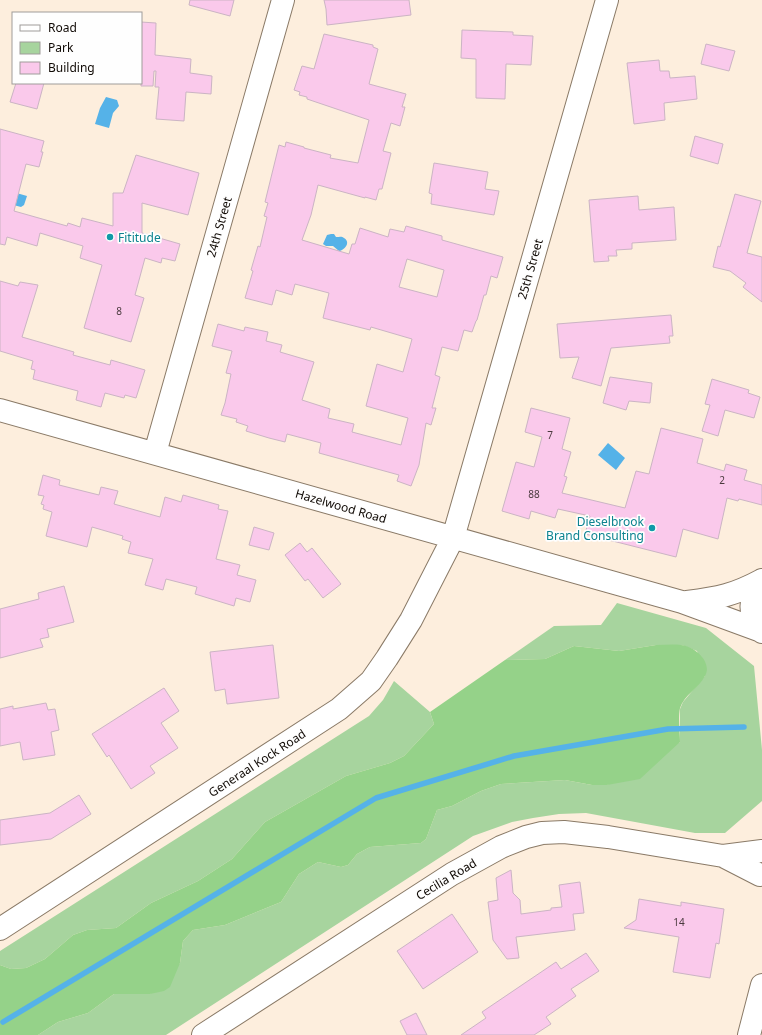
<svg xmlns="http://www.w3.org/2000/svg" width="762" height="1035" viewBox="0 0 762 1035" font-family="'Noto Sans',sans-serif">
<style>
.green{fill:#a7d49e}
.forest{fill:#95d289}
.water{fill:#55b2e8}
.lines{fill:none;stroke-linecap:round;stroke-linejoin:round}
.stream{stroke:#55b2e8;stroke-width:5.5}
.building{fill:#fac9eb;stroke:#cbb4c4;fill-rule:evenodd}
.minor-casing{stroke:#8a7a67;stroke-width:24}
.minor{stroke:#fff;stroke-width:22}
.culture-dot{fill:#0f9aa8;stroke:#fefefe;stroke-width:1.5}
.labels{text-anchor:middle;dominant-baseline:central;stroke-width:3.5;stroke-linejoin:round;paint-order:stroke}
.number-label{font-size:10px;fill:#4a3a3e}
.street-label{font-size:12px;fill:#100a05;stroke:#fefefe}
.culture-label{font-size:12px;fill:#0d838f;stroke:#fefefe;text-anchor:start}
</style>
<rect width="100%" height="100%" fill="#fdeedd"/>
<path class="green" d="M617,603l89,25 48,38 8,84v51l-37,32h-30l-109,-20 -27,1 -26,4 -21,4 -39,14 -307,199h-128l20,-13 30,-9 26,-19h36l30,-31 3,-22 10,-11 32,-5 56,-23 18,-28 19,-12 23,5 7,-2 9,-11 13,-7 51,-4 5,-4 11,-29 15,-4 29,-15 20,-7 64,-4 27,5h15l73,-43v-33l3,-7 22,-26 -8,-25 -15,-6h-26l-37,6 -45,-5 -29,13 -40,1 49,-34 47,-1z
M394,681l36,31 4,12 -30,32 -14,7 -44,13 -81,46 -33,37 -34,22 -47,22 -35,25 -29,2 -14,5 -28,24 -19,9 -15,1 -11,-4v-14l369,-235 14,-16z"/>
<path class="forest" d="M656,645c8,0 17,-1 25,0 13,1 32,17 24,31 -6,12 -21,19 -25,32 -2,10 0,24 0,34l-40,37 -33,6h-15l-27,-5 -64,4 -20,7 -29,15 -15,4 -11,29 -5,4 -51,4 -13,7 -9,11 -7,2 -23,-5 -19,12 -18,28 -56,23 -32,5 -10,11 -3,22 -10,24 -6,4 -14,3h-36l-26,19 -30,9 -20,13h-38v-70l11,4 15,-1 19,-9 28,-24 14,-5 29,-2 35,-25 47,-22 34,-22 33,-37 81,-46 44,-13 14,-7 30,-32 -4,-12 75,-52 40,-1 29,-13 45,5z"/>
<path class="water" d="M106,97l11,3 2,6 -6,7 -4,15 -14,-4 5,-16z
M6,190l21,6 -3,9 -3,2 -19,-5z
M331,234h3l2,3c3,0 6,-1 8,1 7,4 1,12 -5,13l-6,-5h-7l-3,-2 4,-9z
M608,443l17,15 -9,12 -18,-15z"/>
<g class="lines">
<path class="stream" d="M3,1022l373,-224 138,-42 154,-27 76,-2"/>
</g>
<path class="building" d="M190,0h44l-4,16 -41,-11z
M324,0h85l2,15 -84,10 -1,-16z
M141,22l15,1 -1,32 36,4 -1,14 22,3 -1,18 -25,-2 -2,29 -28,-2 3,-32h-4l1,-16h-2l-1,15h-12z
M462,30l51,2v3l20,1 -2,29 -25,-1 -1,35 -29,-1v-39l-15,-1z
M324,34l49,11v2l5,2 -9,35 37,10 -4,13h3l-5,19 -9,-3 -8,28 8,2 -9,36h-3l-3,11 -11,-3v1l-47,-13 -7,30 -9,25 47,14 3,-10h3l5,-16 28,9 2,-8 14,3 2,-6 36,10v4l61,17 -6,21 -6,-2 -5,19h-2l-7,25 -1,1 -4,11 -8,-2 -6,21 -16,-4 -7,28 5,2 -8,31h4l-5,17 -5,-2 -7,42 -8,21 -14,-5 2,-6 -80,-22 2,-10 -34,-9 -2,8 -16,-4 -23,-7 2,-5 -12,-4 1,-3 -16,-4 4,-12 6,-29 -5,-1 6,-22 -20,-5 6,-22 26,7 1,-4 23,5 -2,9 16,4 -2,7 34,10 -12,38 28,9 -2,9 26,6 -2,8 49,13 7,-27 -42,-12 11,-42 26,8 9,-33 -41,-12 -1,3 -47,-12 6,-25 -34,-9 -3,11 -16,-5 -4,15 -27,-7 8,-27 -2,-1 7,-24 2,1 7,-30 -3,-1 4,-13 -3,-1 14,-57 6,2 1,-5 18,5v1l27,7 -1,3 28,5 11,-43 -62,-21v-2l-8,-2 1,-3 -6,-2 8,-24 12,3zM407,259l37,11 -7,27 -38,-10z
M706,44l29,7 -6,20 -28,-7z
M659,60l1,11h9l1,7 25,-2 2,23 -33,4 1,17 -31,4 -7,-61z
M16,83h28l-7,26 -27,-7z
M0,129l44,12 -3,11h2l-4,15 -13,-3 -12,47 53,15 1,-3 12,4 2,-9 31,8v-33h10l13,-38 63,18 -11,42 -46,-12v30l38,11 -5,17 -13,-3 -1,5 -16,-5 -10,37 9,3 -13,44 -47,-14 18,-63 -22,-7 3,-12 -43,-13 -3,13 -30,-9 -2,8 -5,-1z
M695,136l28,8 -5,20 -28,-8z
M434,163l54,9 -3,17 14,2 -5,24 -63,-11 1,-10 -3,-1z
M735,194l26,7 -14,52 15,4v45l-19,-15 3,-4 -16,-12 -17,-4 5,-21 2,1z
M638,196l1,14 35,-3 2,33 -44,3v6l-16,1 1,6h-9l1,5 -15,1 -5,-62z
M0,281l18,5 2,-4 18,3 -16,52 52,15 -1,3 37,10 1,-5 34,10 -9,28 -11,-3 -1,3 -19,-5 -4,14 -25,-7 2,-9 -45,-12 2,-9 -4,-1 2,-8 -33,-10z
M671,315l2,21h-4l1,7 -59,5 -10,38 -29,-8 7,-21 -19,1 -3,-34z
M610,377l42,6 -2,20 -21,-2 -3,9 -23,-7z
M712,379l37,11 -1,3 12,4 -6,21 -29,-8 -7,26 -16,-5 8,-26 -5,-1z
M531,408l39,10 -8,31 9,3 -7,24 3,1 -5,16 63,15 11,-37 13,3 12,-46 42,11 -6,24 27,8 2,-7 21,6 -3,10 18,5v20l-23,-6 -1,2 -11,-3 -9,41 -35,-10 -7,28 -91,-23 5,-18 -32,-7 -3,9 -24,-7 -2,8 -27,-8 14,-49 18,5 8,-30 -17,-5z
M43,475l17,5 -1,5 40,10 2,-8 17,4 -4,13 46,13 5,-20 16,5 2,-7 36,10 -1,4 10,2 -12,48 24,6 -3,10 19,5 -6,22 -14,-4 -2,8 -39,-12 2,-7 -31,-8 -3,11 -18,-5 8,-26 -25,-6 3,-11 -9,-3 1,-3 -31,-9 -5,20 -41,-11 6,-24 -9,-3 1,-4 -3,-1 3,-8 -6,-1z
M254,527l20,6 -5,17 -20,-5z
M300,543l7,9 5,-4 29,36 -18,14 -15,-19 -3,2 -20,-26z
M64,586l10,36 -27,7 2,8 -9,2 3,8 -43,11v-49l39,-10 -1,-6z
M273,645l6,53 -52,6 -2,-15 -10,2 -5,-39z
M164,688l15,23 -18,12 17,25 -28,18 5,7 -24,16 -22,-34 -2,2 -15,-23z
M46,703l2,7 7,-1 4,21 -8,2 4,23 -32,5 -3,-18 -20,4v-37l13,-3v3z
M79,795l12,19 -40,25 -51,6v-25l50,-7z
M511,870l2,23 7,7 1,14 30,-4v-2l11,-1 -3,-22 21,-3 4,31 -11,1 2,16 -59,7 3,21 -12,1 -14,-19 -5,-38 10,-2 -2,-22z
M639,899l42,7v-4l43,7 -5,35 -3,-1 -6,35 -37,-6 6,-35 -55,-9 12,-8z
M452,914l26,38 -55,37 -26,-38z
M586,953l13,18 -28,18 5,7 -30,21 5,7 -17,11h-73l25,-17 -4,-6 74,-50 5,7z
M416,1013l11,22h-20l-7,-14z"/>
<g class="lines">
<g class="minor-casing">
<path id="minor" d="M0,410l682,192 79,29
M155,453l128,-453
M762,580c-13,16 -15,36 0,52
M687,602c32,-4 47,-7 75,-22
M723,856l39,-5
M0,929l339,-220 32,-28 16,-23 24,-38 42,-82 154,-538
M203,1035l249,-161 49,-27 25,-10 16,-4 22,-1 44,5 115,19 37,19
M749,1035l13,-50"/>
</g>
<use href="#minor" class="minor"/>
</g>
<g class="culture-dot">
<circle cx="110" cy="237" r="4"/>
<circle cx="652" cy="528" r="4"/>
</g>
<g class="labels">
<g class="number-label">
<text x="119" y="311">8</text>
<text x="550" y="435">7</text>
<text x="722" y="480">2</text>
<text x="534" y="494">88</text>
<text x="679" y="922">14</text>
</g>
<g class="street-label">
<text transform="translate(219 227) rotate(-74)">24th Street</text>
<text transform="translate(530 269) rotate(-74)">25th Street</text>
<text transform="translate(341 506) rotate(16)">Hazelwood Road</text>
<text transform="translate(257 763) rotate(-33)">Generaal Kock Road</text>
<text transform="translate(446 879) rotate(-31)">Cecilia Road</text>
</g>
<g class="culture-label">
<text x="118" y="237">Fititude</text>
<text x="644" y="521" text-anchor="end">Dieselbrook<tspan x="644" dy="14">Brand Consulting</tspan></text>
</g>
</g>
<rect x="12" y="12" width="130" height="72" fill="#fefefe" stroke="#9f9c9a"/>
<rect x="20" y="25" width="20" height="6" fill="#ffffff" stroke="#9f9c9a"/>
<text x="48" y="32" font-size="12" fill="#100a05">Road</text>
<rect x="20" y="42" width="20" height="12" fill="#a7d49e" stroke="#9f9c9a"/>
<text x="48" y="52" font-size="12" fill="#100a05">Park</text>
<rect x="20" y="62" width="20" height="12" fill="#fac9eb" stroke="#9f9c9a"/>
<text x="48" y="72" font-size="12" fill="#100a05">Building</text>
</svg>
